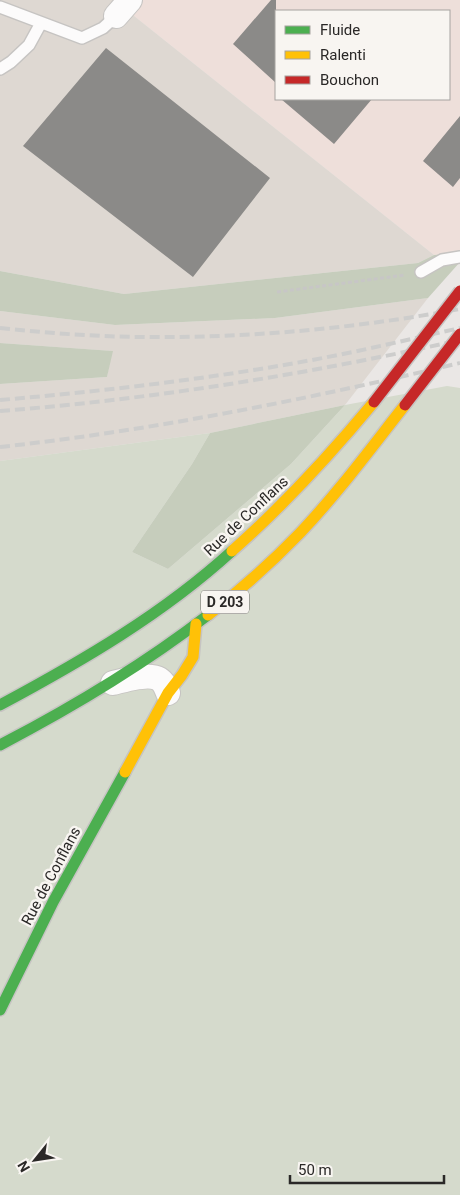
<svg xmlns="http://www.w3.org/2000/svg" width="460" height="1195" viewBox="0 0 460 1195" font-family="Roboto,sans-serif">
<style>
.commercial{fill:#eedfda;fill-rule:evenodd}
.built{fill:#ded8d2}
.green{fill:#d5dacc}
.forest{fill:#c6cdbc}
.building{fill:#8b8a88}
.lines{fill:none;stroke-linecap:round;stroke-linejoin:round}
.lane-casing{stroke:#c6c4c2;stroke-width:14}
.street-casing{stroke:#c6c4c2;stroke-width:26}
.fast-casing{stroke:#c6c4c2;stroke-width:14}
.slow-casing{stroke:#c6c4c2;stroke-width:14}
.path{stroke:#c7c6c6;stroke-width:3;stroke-dasharray:4 2.5;stroke-linecap:butt}
.lane{stroke:#fcfbfb;stroke-width:11}
.street{stroke:#fcfbfb;stroke-width:24}
.fast{stroke:#4caf50;stroke-width:11}
.slow{stroke:#ffc107;stroke-width:11}
.rail{stroke:#cdcdcc;stroke-width:4;stroke-dasharray:10 5;stroke-linecap:butt}
.jam-bridge-casing{stroke:#c6c4c2;stroke-width:14;stroke-linecap:butt}
.jam-bridge{stroke:#c62828;stroke-width:11}
.labels{text-anchor:middle;dominant-baseline:central;stroke-width:5;stroke-linejoin:round;paint-order:stroke}
.shield{fill:#f8f5f1;stroke:#686664;stroke-width:1}
.shield-label{font-size:14px;font-weight:bold;fill:#2a2827}
.street-label{font-size:15px;fill:#2a2827;stroke:#f8f5f1}
</style>
<rect width="100%" height="100%" fill="#eae7e5"/>
<path class="commercial" d="M114,0h346v253l-26,2zM276,11h173v88h-173z"/>
<path class="built" d="M0,0h114l320,255 -16,8 -294,31 -124,-23z
M428,298l-83,107 -135,28 -210,28v-77l107,-7 5,-26 -112,-8v-32l115,14 160,-7z"/>
<path class="green" d="M447,386l13,2v807h-460v-734l210,-28 -18,31 -60,88 36,17 123,-105 54,-59z"/>
<path class="forest" d="M460,253v9l-32,36 -153,20 -160,7 -115,-14v-40l124,23 294,-31 16,-8z
M0,343l113,8 -6,26 -107,7z
M345,405l-54,59 -123,105 -36,-17 60,-88 18,-31z"/>
<path class="building" d="M271,0h5v83l-43,-39z
M106,48l164,130 -77,99 -170,-131z
M281,99h91l-38,45z
M460,116v62l-7,9 -30,-26z"/>
<g class="lines">
<g class="lane-casing">
<path id="lane" d="M0,7l82,31 21,-10 13,-12
M0,69l11,-7 18,-17 12,-22
M421,272l21,-12 18,-3"/>
</g>
<g class="street-casing">
<path id="street" d="M116,16l14,-16
M113,683c11,-3 36,-10 46,-4 5,3 7,9 9,14"/>
</g>
<g class="fast-casing">
<path id="fast" d="M0,705c82,-44 163,-91 232,-154
M0,745c73,-38 143,-80 208,-130
M0,1010l53,-108 72,-130"/>
</g>
<g class="slow-casing">
<path id="slow" d="M232,551c52,-46 98,-96 142,-149
M208,615c33,-25 64,-53 92,-82 38,-40 71,-85 105,-128
M125,772l43,-79 14,-18 11,-18 3,-33"/>
</g>
<path class="path" d="M277,292l128,-17"/>
<use href="#lane" class="lane"/>
<use href="#street" class="street"/>
<use href="#fast" class="fast"/>
<use href="#slow" class="slow"/>
<path class="rail" d="M0,328c49,5 98,9 147,9 105,1 210,-9 313,-28
M0,400c104,-9 209,-21 312,-40 49,-9 99,-21 148,-32
M0,411c155,-12 308,-37 460,-71
M0,447c155,-17 308,-48 460,-84"/>
<g class="jam-bridge-casing">
<path id="jam-bridge" d="M374,402l86,-111
M405,405l55,-71"/>
</g>
<use href="#jam-bridge" class="jam-bridge"/>
</g>
<g class="labels">
<rect class="shield" x="201" y="590.5" width="48" height="23" rx="4"/>
<g class="shield-label">
<text x="225" y="602">D 203</text>
</g>
<g class="street-label">
<text transform="translate(246 516) rotate(-43)">Rue de Conflans</text>
<text transform="translate(51 876) rotate(-62)">Rue de Conflans</text>
</g>
</g>
<rect x="275" y="10" width="175" height="90" fill="#f8f5f1" stroke="#a6a3a0"/>
<rect x="285" y="26" width="25" height="8" fill="#4caf50" stroke="#a6a3a0"/>
<text x="320" y="35" font-size="15" fill="#2a2827">Fluide</text>
<rect x="285" y="51" width="25" height="8" fill="#ffc107" stroke="#a6a3a0"/>
<text x="320" y="60" font-size="15" fill="#2a2827">Ralenti</text>
<rect x="285" y="76" width="25" height="8" fill="#c62828" stroke="#a6a3a0"/>
<text x="320" y="85" font-size="15" fill="#2a2827">Bouchon</text>
<g transform="translate(35 1160) rotate(240)" stroke="#f8f5f1" stroke-width="4" paint-order="stroke">
<path d="M0-4L9 19L0 12L-9 19Z" fill="#2a2827"/>
<text y="-8" font-size="14" font-weight="bold" text-anchor="middle" fill="#2a2827">N</text>
</g>
<path d="M290 1175v8h154v-8" fill="none" stroke="#2a2827" stroke-width="2.5"/>
<text x="298" y="1175" font-size="15" fill="#2a2827" stroke="#f8f5f1" stroke-width="4" paint-order="stroke">50 m</text>
</svg>
